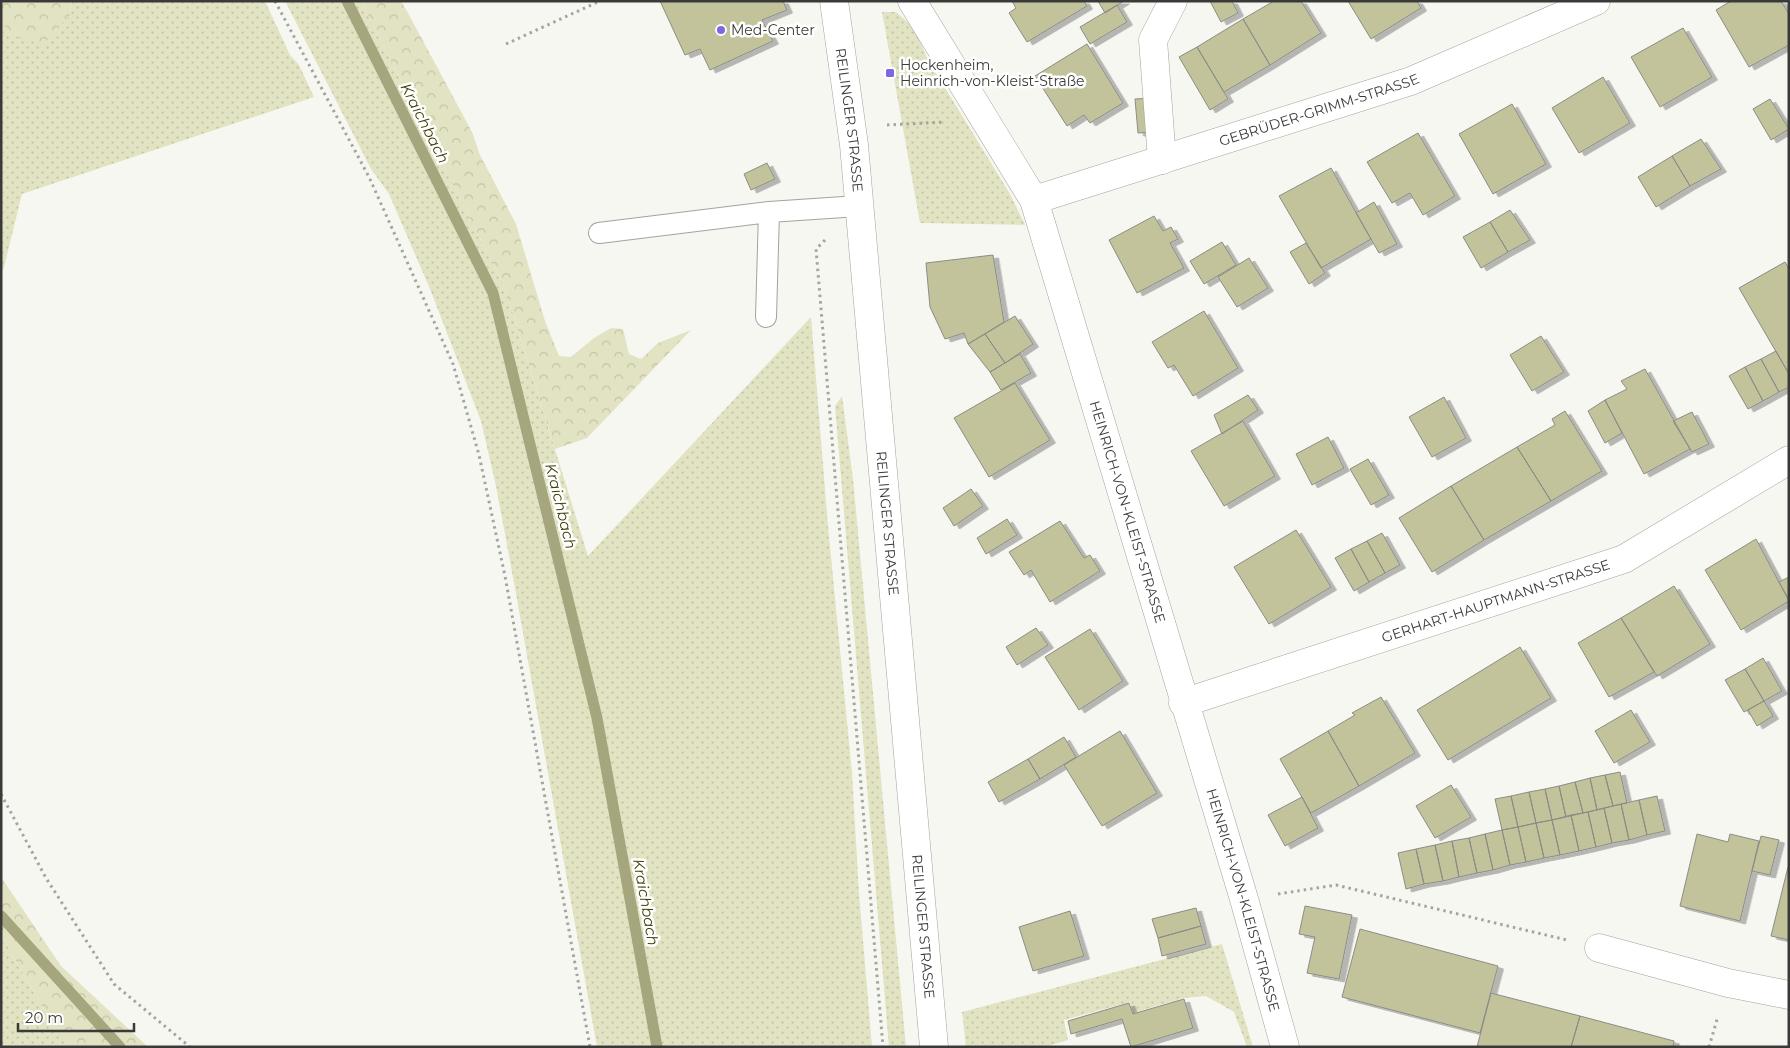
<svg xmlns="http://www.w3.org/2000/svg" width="1790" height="1048" viewBox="0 0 1790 1048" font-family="Montserrat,sans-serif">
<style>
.grass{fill:url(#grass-dots)}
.forest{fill:url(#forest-crowns)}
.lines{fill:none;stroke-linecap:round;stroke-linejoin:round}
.stream{stroke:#a5a67e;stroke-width:11}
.building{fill:#c2c39a;stroke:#8b8c87;filter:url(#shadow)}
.lane-casing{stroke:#a2a39e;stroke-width:22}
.street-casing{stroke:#a2a39e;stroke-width:29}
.secondary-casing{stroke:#a2a39e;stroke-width:29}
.path{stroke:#a4a5a1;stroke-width:3;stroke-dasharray:2.5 4;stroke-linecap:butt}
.lane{stroke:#fff;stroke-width:20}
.street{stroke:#fff;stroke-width:28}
.secondary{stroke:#fff;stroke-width:28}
.poi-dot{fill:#7f67e2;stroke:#fffffe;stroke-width:2}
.labels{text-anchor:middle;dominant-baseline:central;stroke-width:5;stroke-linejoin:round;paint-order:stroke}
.poi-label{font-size:14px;fill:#3a3b39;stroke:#fffffe;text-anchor:start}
.street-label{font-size:14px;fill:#3a3b39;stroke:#fffffe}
.water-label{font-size:15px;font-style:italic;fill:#3f3f0d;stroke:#fffffe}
</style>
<defs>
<pattern id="grass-dots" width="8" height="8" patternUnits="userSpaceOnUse" patternTransform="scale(1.25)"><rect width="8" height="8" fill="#e2e3c2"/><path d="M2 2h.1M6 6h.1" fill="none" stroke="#c3c4a7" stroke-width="1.8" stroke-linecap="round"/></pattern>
<pattern id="forest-crowns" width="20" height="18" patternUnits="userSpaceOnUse" patternTransform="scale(1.25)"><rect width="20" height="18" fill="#e2e3c2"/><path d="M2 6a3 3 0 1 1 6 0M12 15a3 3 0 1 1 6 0" fill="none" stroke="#c3c4a7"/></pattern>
<filter id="shadow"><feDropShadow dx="5.5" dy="3" stdDeviation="0" flood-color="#0004"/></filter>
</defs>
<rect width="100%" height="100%" fill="#f7f7f2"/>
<path class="grass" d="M72,1h193l25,54 9,10 15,32 -292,97 -19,77 -2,-1v-244l69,-11z
M285,1h76l144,287 83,268 223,-239 17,209 24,247 7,120 13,154h-275l-84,-470 -17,-91 -15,-65 -51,-132 -41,-95 -18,-25z
M882,12h14l18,16 14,32 82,134 15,31 -105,-2z
M842,396l11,83 53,568h-17l-54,-641z
M1,934l33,59 28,46 8,8h-69z
M1222,944l31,103h-6l-13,-35 -28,-16 -22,2 -51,15 -3,-11 -66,18 4,20 -23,7h-79l-4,-35z"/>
<path class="forest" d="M1,1h71l-2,14 -27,30 -31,-10 -7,-9h-4z
M361,1h40l7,12 64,119 8,23 36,69 29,97 14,35 12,1 23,-19 17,-10 12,1 6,25 12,5 17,-16 33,-13 -104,108 -32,11 -50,-161z
M1,877l60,89 87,81h-78l-8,-7 -28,-47 -33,-59z"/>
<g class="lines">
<path class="stream" d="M347,1l146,292 104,425 60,329
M1,916l119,131"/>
</g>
<path class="building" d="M660,1h123l4,9 -25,10 11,21 -63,29 -10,-21 -15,6z
M1012,1h72l3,5 -60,36 -18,-29 7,-5z
M1098,1h26l-19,12z
M1210,1h22l6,12 -17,9z
M1274,1h27l20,32 -51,32 -27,-46z
M1348,1h69l4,7 -50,31z
M1731,1h50l8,13v31l-40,22 -33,-57z
M1117,5l10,17 -37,22 -10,-17z
M1243,19l27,46 -46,27 -27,-45z
M1683,28l29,49 -52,30 -29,-50z
M1087,44l36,59 -33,20 -6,-8 -17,11 -32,-50z
M1197,47l31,52 -18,11 -31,-53z
M1603,77l27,46 -51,30 -27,-45z
M1152,98l3,34 -17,1 -3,-34z
M1770,99l19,30 -18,11 -18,-31z
M1512,104l34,60 -53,30 -34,-60z
M1418,133l37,63 -32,19 -13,-22 -18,10 -25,-41z
M1701,139l20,30 -31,17 -18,-30z
M1672,156l18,30 -34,21 -18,-30z
M767,163l8,16 -24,11 -7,-16z
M1331,168l40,71 -50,29 -42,-72z
M1374,202l23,42 -18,9 -23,-40z
M1510,210l20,30 -22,12 -18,-30z
M1154,216l9,15 8,-4 7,12 -8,4 14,25 -47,25 -28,-53z
M1490,222l18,30 -27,16 -18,-31z
M1222,242l14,23 -32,19 -14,-23z
M1306,243l19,30 -16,11 -19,-32z
M993,255l11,67 -36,22 -4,-11 -19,6 -15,-32 -4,-44z
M1249,258l19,30 -31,19 -19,-30z
M1785,262l4,7v105l-50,-86z
M1204,311l34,57 -45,28 -19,-31 -6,3 -16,-26z
M1015,316l18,28 -28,19 -20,-29z
M985,334l20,29 -15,9 -22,-28z
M1541,336l23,36 -32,19 -22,-36z
M1776,351l13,23v13l-10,5 -18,-33z
M1020,354l11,19 -30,17 -11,-18z
M1761,359l18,33 -16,9 -18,-34z
M1745,367l18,34 -15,8 -19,-33z
M1645,369l45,80 -46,25 -39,-74 22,-11 -6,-8z
M1015,383l35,57 -61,37 -35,-59z
M1248,395l10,15 -36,24 -8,-19z
M1444,397l22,41 -34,19 -23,-40z
M1605,400l17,33 -17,10 -17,-32z
M1565,411l37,60 -51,30 -34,-54 38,-22 -3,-6z
M1692,412l17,32 -17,8 -19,-31z
M1243,421l32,55 -51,30 -33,-55z
M1328,437l16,31 -32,17 -16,-31z
M1517,447l34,54 -67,39 -33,-54z
M1368,459l21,36 -18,10 -21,-36z
M1451,486l33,54 -52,32 -33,-54z
M971,489l12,17 -29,20 -11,-18z
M1007,519l10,16 -31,19 -9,-16z
M1060,521l24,37 6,-3 10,16 -50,31 -19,-32 -7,5 -15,-23z
M1296,530l35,57 -62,37 -35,-57z
M1382,533l18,32 -15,8 -18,-32z
M1756,539l33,62 -48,29 -36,-60z
M1367,541l18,32 -16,9 -18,-33z
M1351,549l18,33 -15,9 -19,-33z
M1789,577v23l-10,-18z
M1674,586l36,58 -53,32 -36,-58z
M1621,618l33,54 -45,25 -31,-54z
M1036,628l12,17 -31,20 -11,-18z
M1090,629l33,52 -44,29 -34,-53z
M1520,647l31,51 -103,62 -31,-50z
M1763,658l19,33 -18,10 -19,-32z
M1745,669l19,32 -20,11 -19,-32z
M1381,697l34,56 -56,33 -31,-55 27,-16 -3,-2z
M1764,701l9,15 -16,10 -9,-16z
M1631,710l19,32 -36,21 -19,-32z
M1120,731l37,62 -55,33 -38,-61z
M1328,731l31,55 -48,27 -31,-54z
M1064,737l12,20 -36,22 -12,-20z
M1028,759l12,20 -41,23 -11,-20z
M1620,772l7,31 -14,3 -8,-31z
M1605,775l8,31 -16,4 -7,-32z
M1590,778l7,32 -14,3 -8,-31z
M1575,782l8,31 -17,4 -7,-31z
M1451,785l20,32 -36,21 -19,-32z
M1559,786l7,31 -14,3 -7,-31z
M1545,789l7,31 -16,3 -7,-31z
M1529,792l7,31 -18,4 -7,-31z
M1511,796l7,31 -16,3 -7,-31z
M1657,796l8,35 -18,4 -8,-35z
M1302,797l16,31 -33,18 -17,-31z
M1639,800l8,35 -18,5 -8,-36z
M1621,804l8,36 -17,3 -8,-35z
M1604,808l8,35 -16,4 -8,-35z
M1588,812l8,35 -17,4 -8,-36z
M1571,815l8,36 -19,4 -8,-35z
M1552,820l8,35 -16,3 -8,-35z
M1536,823l8,35 -18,4 -8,-35z
M1518,827l8,35 -16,3 -8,-35z
M1502,830l8,35 -17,5 -8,-36z
M1485,834l8,36 -16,3 -8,-35z
M1697,834l31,8 2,-8 29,7 -19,80 -60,-15z
M1761,836l18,4 -9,35 -18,-4z
M1469,838l8,35 -18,4 -7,-36z
M1452,841l7,36 -16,4 -8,-36z
M1435,845l8,36 -19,3 -8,-35z
M1416,849l8,35 -18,5 -8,-36z
M1788,867h1v73l-18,-4z
M1305,906l47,9 -13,64 -32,-6 8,-36 -16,-3z
M1196,908l5,18 -43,12 -6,-19z
M1070,911l14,45 -51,15 -14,-44z
M1201,926l5,18 -44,12 -4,-18z
M1360,929l138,37 -18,67 -138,-36z
M1491,993l89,23 -9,31h-94z
M1184,999l9,29 -62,19 -9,-28 -51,15 -3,-13 61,-18 4,11z
M1580,1016l94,25 -1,6h-102z"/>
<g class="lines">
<g class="lane-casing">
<path id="lane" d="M599,233l170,-21 90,-6
M766,317l3,-105"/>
</g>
<g class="street-casing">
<g id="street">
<path id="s1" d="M912,1l122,199 210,699 41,148"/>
<path d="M1162,160l-9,-120 20,-39"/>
<path id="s2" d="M1034,200l377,-119 185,-80"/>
<path id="s3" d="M1183,703l441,-144 165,-99"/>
<path d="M1599,948l129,35 61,12"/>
</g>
</g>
<g class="secondary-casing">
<g id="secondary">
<path id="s4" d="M834,1l20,144 80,902"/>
</g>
</g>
<path class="path" d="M275,1l94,176 84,187 26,91 26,121 85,471
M506,44l94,-43
M887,125l58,-3
M825,240l-9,9 67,798
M1,794l45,84 68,106 76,63
M1278,894l58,-9 231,55
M1709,1047l9,-31"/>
<use href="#lane" class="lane"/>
<use href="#street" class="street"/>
<use href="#secondary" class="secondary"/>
</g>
<g class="poi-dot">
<circle cx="721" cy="30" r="5"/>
<rect x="885" y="68" width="10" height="10" rx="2.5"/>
</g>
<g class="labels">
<g class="poi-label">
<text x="731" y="30">Med-Center</text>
<text x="900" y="65">Hockenheim,<tspan x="900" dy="16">Heinrich-von-Kleist-Straße</tspan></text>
</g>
<g class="street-label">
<text stroke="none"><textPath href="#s2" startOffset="299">GEBRÜDER-GRIMM-STRASSE</textPath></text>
<text stroke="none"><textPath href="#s4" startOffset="120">REILINGER STRASSE</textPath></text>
<text stroke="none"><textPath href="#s1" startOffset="559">HEINRICH-VON-KLEIST-STRASSE</textPath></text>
<text stroke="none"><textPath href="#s4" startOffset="525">REILINGER STRASSE</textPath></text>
<text stroke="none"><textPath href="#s3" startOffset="329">GERHART-HAUPTMANN-STRASSE</textPath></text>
<text stroke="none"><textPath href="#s1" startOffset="964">HEINRICH-VON-KLEIST-STRASSE</textPath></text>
<text stroke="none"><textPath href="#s4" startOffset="930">REILINGER STRASSE</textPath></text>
</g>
<g class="water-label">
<text transform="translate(425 123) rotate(63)">Kraichbach</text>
<text transform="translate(561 506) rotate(76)">Kraichbach</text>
<text transform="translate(646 902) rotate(80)">Kraichbach</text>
</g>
</g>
<rect width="1790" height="1048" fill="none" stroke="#3a3b39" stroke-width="5"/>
<path d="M18 1023v8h116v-8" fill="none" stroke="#3a3b39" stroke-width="2.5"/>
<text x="25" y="1023" font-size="15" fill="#3a3b39" stroke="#fffffe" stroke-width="4" paint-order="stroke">20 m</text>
</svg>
